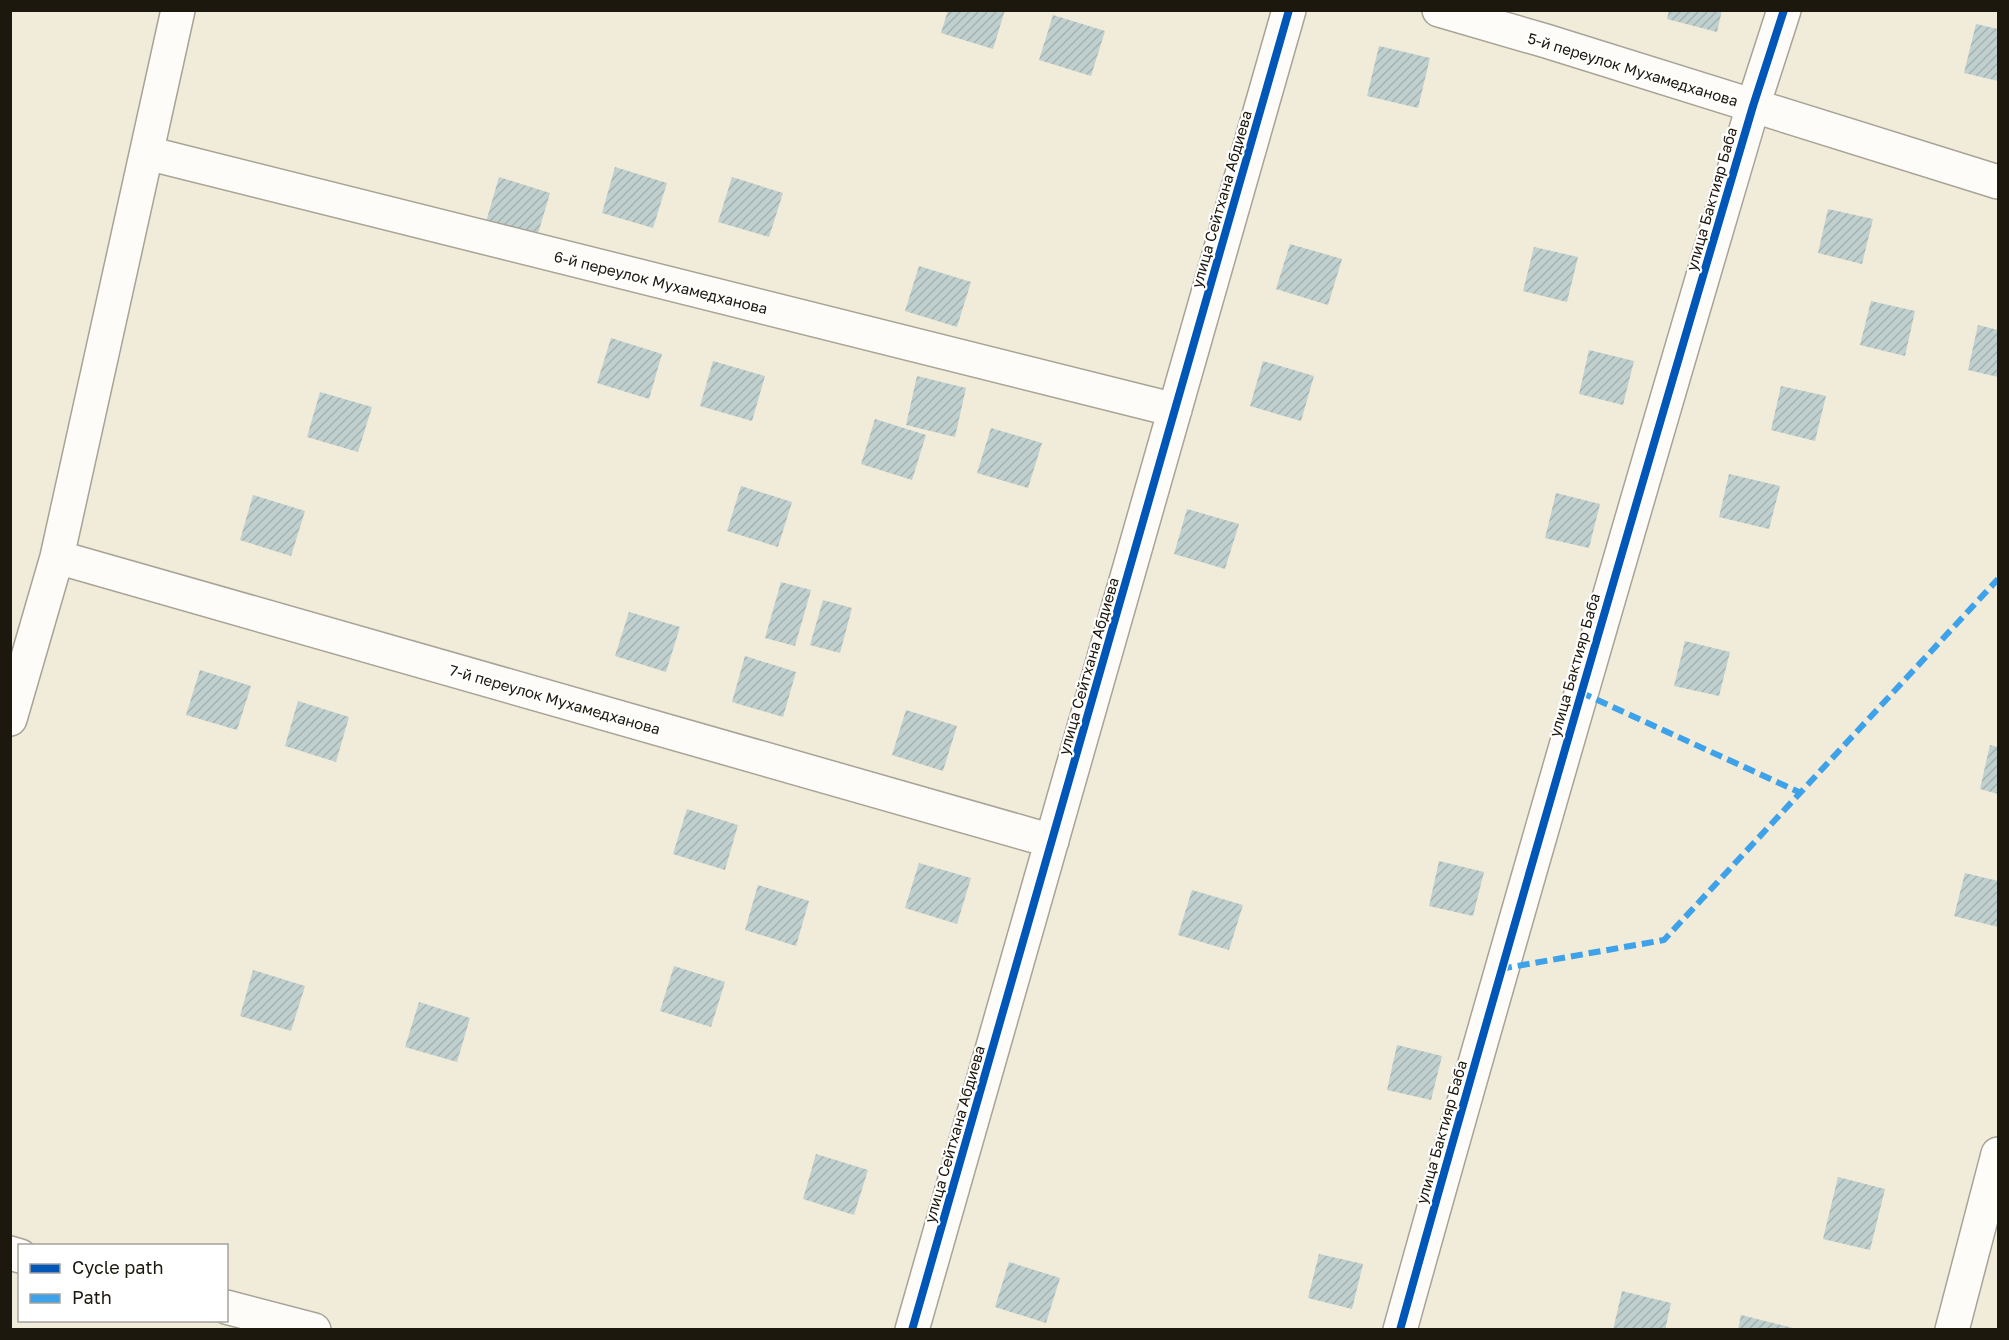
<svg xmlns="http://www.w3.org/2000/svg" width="2009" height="1340" viewBox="0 0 2009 1340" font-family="'Golos Text',sans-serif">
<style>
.building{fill:url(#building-hatch)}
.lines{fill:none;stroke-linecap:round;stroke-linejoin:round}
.minor-casing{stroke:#a7a396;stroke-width:36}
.minor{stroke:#fdfcf9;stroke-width:33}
.quiet{stroke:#3da2e9;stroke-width:6;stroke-dasharray:12 6;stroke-linecap:butt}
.cycleway-casing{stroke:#fff;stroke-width:11}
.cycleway{stroke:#0057b8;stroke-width:8}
.labels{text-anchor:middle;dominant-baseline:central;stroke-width:4.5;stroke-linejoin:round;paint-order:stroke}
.street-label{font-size:15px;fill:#1c180d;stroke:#fff}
</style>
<defs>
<pattern id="building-hatch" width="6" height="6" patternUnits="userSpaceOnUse" patternTransform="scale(1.5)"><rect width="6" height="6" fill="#bfd0ce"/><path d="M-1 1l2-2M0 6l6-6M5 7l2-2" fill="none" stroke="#a4b2b0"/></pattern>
</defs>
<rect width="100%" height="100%" fill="#f1ebda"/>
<path class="building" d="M948,10h57l-12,39 -52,-16z
M1669,10h53l-5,22 -50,-13z
M1053,15l52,16 -14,45 -52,-16z
M1976,24l22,5v52l-34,-8z
M1379,46l51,12 -12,50 -51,-12z
M615,167l52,16 -14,45 -51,-15z
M499,177l51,16 -13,44 -51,-15z
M732,177l51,16 -14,44 -51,-15z
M1828,209l45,10 -11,45 -44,-11z
M1290,244l52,15 -14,46 -52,-16z
M1534,247l44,10 -11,45 -44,-11z
M919,266l52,16 -14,45 -52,-16z
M1871,301l44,10 -10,45 -45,-11z
M1978,325l20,5v47l-30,-7z
M611,338l51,16 -13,45 -52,-16z
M1589,350l45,11 -11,44 -44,-11z
M713,361l52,15 -13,45 -52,-15z
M1263,361l51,15 -13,45 -51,-15z
M917,376l49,12 -11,49 -49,-12z
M1781,386l45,10 -11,45 -44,-11z
M320,392l52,15 -14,45 -51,-15z
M875,419l51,16 -14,45 -51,-16z
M991,428l51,15 -14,45 -51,-15z
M1729,474l51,12 -11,43 -50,-12z
M741,486l51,16 -14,45 -51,-16z
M1556,493l44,11 -11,44 -44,-10z
M253,495l52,16 -14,45 -51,-16z
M1187,509l52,15 -14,45 -51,-15z
M781,582l30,8 -16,56 -30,-8z
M823,600l29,8 -12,45 -30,-8z
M629,612l51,15 -14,45 -51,-16z
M1685,641l45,11 -11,44 -45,-10z
M745,656l51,16 -13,45 -51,-15z
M200,670l51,16 -14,44 -51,-15z
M298,701l51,16 -13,45 -51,-16z
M906,710l51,16 -14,45 -51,-16z
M1990,745l8,2v47l-18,-5z
M687,809l51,16 -13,45 -52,-16z
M1439,861l45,11 -11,44 -44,-10z
M919,863l52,15 -14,46 -52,-16z
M1965,873l33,8v46l-44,-11z
M758,885l51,16 -13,45 -51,-16z
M1192,890l51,15 -14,45 -51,-15z
M674,966l51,16 -14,45 -51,-16z
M253,970l52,16 -14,45 -51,-15z
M419,1002l51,16 -13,44 -52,-15z
M1397,1045l45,11 -11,44 -44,-10z
M816,1154l52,16 -14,45 -51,-16z
M1838,1177l47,12 -15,61 -47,-11z
M1319,1254l44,10 -11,45 -44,-11z
M1009,1262l51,16 -14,45 -51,-16z
M1622,1291l49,12 -6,27h-52z
M1741,1315l56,14v1h-59z"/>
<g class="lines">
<g class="minor-casing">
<path id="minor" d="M1439,10l107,31 452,141
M147,153l1028,257
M57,557l995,284
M10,719l47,-162 121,-547
M10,1253l10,3
M226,1307l88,23
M912,1330l377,-1320
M1400,1330c114,-410 233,-817 353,-1224l31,-96
M1952,1330l46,-176"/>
</g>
<use href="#minor" class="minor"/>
<path class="quiet" d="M1580,692l221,101
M1500,969l164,-29 334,-361"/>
<g class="cycleway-casing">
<path id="cycleway" d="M912,1330l377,-1320
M1400,1330c114,-410 233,-817 353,-1224l31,-96"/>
</g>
<use href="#cycleway" class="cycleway"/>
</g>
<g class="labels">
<g class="street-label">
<text transform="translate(1633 69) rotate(17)">5-й переулок Мухамедханова</text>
<text transform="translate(1221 199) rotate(-74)">улица Сейтхана Абдиева</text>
<text transform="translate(1711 199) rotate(-74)">улица Бактияр Баба</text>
<text transform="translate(661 282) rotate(14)">6-й переулок Мухамедханова</text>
<text transform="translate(1574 665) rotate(-74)">улица Бактияр Баба</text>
<text transform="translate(1088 666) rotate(-74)">улица Сейтхана Абдиева</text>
<text transform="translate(555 699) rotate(16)">7-й переулок Мухамедханова</text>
<text transform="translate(1441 1132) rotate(-74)">улица Бактияр Баба</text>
<text transform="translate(954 1134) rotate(-74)">улица Сейтхана Абдиева</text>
</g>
</g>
<rect width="2009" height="1340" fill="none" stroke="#1c180d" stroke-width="24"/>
<rect x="18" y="1244" width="210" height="78" fill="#ffffff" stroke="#a4a39e" stroke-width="1.5"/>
<rect x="30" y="1264" width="30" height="9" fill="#0057b8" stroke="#a4a39e" stroke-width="1.5"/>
<text x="72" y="1274" font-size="18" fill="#1c180d">Cycle path</text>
<rect x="30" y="1294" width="30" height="9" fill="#3da2e9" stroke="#a4a39e" stroke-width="1.5"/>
<text x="72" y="1304" font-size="18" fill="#1c180d">Path</text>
</svg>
